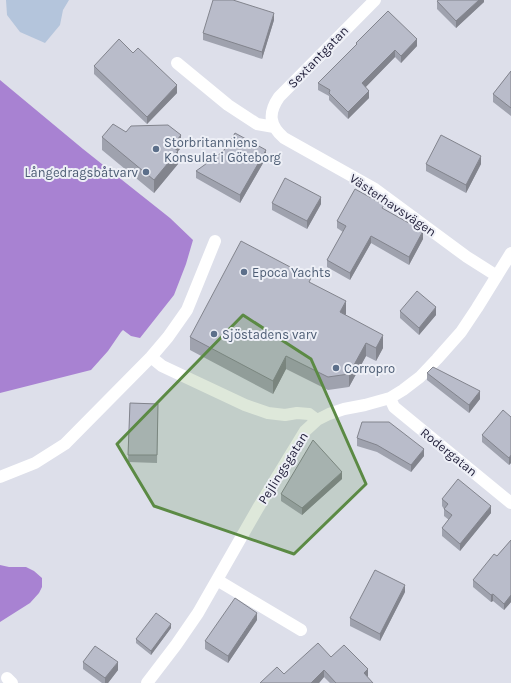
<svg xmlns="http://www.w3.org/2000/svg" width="511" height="683" viewBox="0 0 511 683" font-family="Karla,sans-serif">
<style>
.green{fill:#b4c5dc}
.water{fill:#a882d2}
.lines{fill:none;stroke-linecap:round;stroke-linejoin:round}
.minor{stroke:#fff;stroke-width:12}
.wall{fill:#9fa2ae}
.shaded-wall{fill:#82848d}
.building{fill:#b9bcca;stroke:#82848d}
.marked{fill:#5b8a44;fill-opacity:0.2;stroke:#5b8a44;stroke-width:3;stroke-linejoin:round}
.service-dot{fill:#5c6f8a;stroke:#edeff6;stroke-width:1.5}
.labels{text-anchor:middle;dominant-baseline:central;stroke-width:4;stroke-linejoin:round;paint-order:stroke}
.street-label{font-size:13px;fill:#201e39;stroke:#edeff6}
.service-label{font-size:13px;fill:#4e5e75;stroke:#edeff6;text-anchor:start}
</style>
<rect width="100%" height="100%" fill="#dddfea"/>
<path class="green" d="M6,0h63l-6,10 -3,15 -15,18 -25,-11 -13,-17z"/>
<path class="water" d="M0,80l83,69 87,69 23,22 -7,24 -12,31 -34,43 -9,-2 -8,-6 -2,2 -13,19 -17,19 -91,23z
M0,565l9,2h17l8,4 8,7v9l-3,6 -9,10 -30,19z"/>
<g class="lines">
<path class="minor" d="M375,0l-96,97c-11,16 -10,28 5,41l91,51 92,68 30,19
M177,63l51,42 29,19 17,3
M151,357l11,9 83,39 23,8 17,2 12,-2 12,1 8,6
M390,398l4,9 117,96
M0,477l35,-14 30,-19 86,-87 17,-20 19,-27 28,-69
M217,580l84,50
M7,678l5,5
M147,683l29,-38 22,-32 60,-105 47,-77 12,-11 12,-6 15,-5 21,-4 25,-7 13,-8 17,-13 17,-18 24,-27 16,-24 34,-55"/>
</g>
<path class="wall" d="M484,0v2l-28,26 -19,-19v-8z
M274,20l-12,39 -59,-19v-7z
M356,43l61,3 -16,17 -6,-6 -30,30 4,11 -21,21 -19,-19v-4l-11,-6v-7l38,-37z
M133,53l44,40 -30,31 -53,-50v-8z
M511,71v45l-18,-14v-8z
M102,137l79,11 -3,3v13l-24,29 -52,-43z
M266,158l-26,45 -44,-25v-7z
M426,164h55l-15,29 -40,-22z
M272,203l49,1 -14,25 -35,-19z
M384,209l39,30 -14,26 -38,-22 -21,37 -23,-13v-7l16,-28 -6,-4v-7z
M400,311l36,4 -17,20 -19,-17z
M346,314l-1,1 38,33 -7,13 -10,-5 -17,31 -21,3 -42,-21 -13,25 -83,-44v-13z
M427,373l53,26 -11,14 -42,-33z
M130,403l28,1 -1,59 -29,-1z
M511,417v46l-2,2 -27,-23v-7z
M357,438l67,18 -13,16 -34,-20 -20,-6z
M342,479l-40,36 -21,-14v-7z
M442,499l49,14 -31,38 -18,-15v-8l7,-8 -5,-4v-7l-2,-3z
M511,540v62l-7,8 -11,-9 -2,1 -18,-15v-7l24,-24z
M405,592l-25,49 -30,-15v-8z
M257,620l-29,43 -23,-14v-8z
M171,628l-20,27 -15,-12v-4z
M331,657l37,19 -1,1 6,6h-43l-6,-6 -5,6h-59l24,-9z
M83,662l35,8 -10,13h-6l-19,-14z"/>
<path class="shaded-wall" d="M479,0h5v2l-28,26v-7z
M274,13v7l-12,39v-7z
M417,39v7l-16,17v-7z
M395,50v7l-33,34v-8z
M177,85v8l-30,31v-7z
M369,91v7l-21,21v-7z
M181,135v13l-3,3v13l-24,29v-13l18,-34z
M266,150v8l-26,45v-8z
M481,156v8l-15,29v-8z
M321,197v7l-14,25v-8z
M423,231v8l-14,26v-8z
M371,236v7l-21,37v-7z
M346,301v13l-6,11v-13z
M436,307v8l-17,20v-7z
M383,335v13l-7,13v-13z
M366,343v13l-17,31v-13z
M286,356v13l-13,25v-13z
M480,391v8l-11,14v-8z
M424,449v7l-13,16v-7z
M511,455v8l-2,2v-7z
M342,472v7l-40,36v-7z
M491,506v7l-31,38v-7z
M405,585v7l-25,49v-7z
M493,594v7l-2,1v-7z
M511,595v7l-7,8v-6z
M257,613v7l-29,43v-7z
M171,624v4l-20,27v-4z
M118,662v8l-10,13h-3v-5z
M368,669v7l-4,4v-7z
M324,670v7l-5,6h-8z"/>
<path class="building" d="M213,0h20l41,13 -12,39 -59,-19z
M439,0h40l-23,21 -19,-20z
M388,11l29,28 -16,17 -6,-6 -33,33 7,8 -21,21 -19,-19 1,-3 -12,-7 39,-39 -1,-1z
M119,39l14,14 5,-5 39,37 -30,32 -53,-51z
M511,71v37l-18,-14z
M113,124l13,8 5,-6 37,-1 13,10 -9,11 6,5 -24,29 -52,-43z
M235,133l31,17 -26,45 -44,-24 21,-15 8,-7 5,-7z
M441,135l40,21 -15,29 -40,-21z
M285,178l36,19 -14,24 -35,-18z
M355,189l29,16 -2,3 41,23 -14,26 -38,-21 -21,37 -23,-13 19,-34 -9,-5z
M241,241l70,37 -2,4 37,19 -6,11 43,23 -7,13 -10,-5 -17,31 -21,3 -42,-21 -13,25 -83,-44z
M417,291l19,16 -17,21 -19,-17z
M433,367l47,24 -11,14 -42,-32z
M130,403l28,1 -1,51h-29z
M503,410l8,7v38l-2,3 -27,-23z
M362,422h27l35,27 -13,16 -34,-20 -20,-7z
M313,440l29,32 -40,36 -21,-14z
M458,479l33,27 -31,38 -18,-16 10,-13 -8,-6 4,-5 -6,-5z
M511,540v55l-7,9 -11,-10 -2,1 -18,-15 21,-26 3,2z
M375,570l30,15 -25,49 -30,-16z
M235,598l22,15 -29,43 -23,-15z
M156,613l15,11 -20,27 -15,-12z
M318,643l13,14 13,-12 24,24 -4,4 9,10h-37l-12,-13 -13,13h-51l17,-16 7,7z
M95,646l23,16 -13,16 -22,-16z"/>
<path class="marked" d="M243,315l68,44 55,125 -72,70 -140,-48 -37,-62z"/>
<g class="service-dot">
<circle cx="156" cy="149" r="4"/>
<circle cx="146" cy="172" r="4"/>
<circle cx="244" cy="272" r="4"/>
<circle cx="214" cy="334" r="4"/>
<circle cx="336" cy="368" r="4"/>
</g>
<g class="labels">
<g class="street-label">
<text transform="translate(318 57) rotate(-46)">Sextantgatan</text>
<text transform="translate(393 205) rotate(34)">Västerhavsvägen</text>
<text transform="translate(449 452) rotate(39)">Rodergatan</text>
<text transform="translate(283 468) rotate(-58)">Pejlingsgatan</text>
</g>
<g class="service-label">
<text x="164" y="142">Storbritanniens<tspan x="164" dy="15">Konsulat i Göteborg</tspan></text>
<text x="138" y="172" text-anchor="end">Långedragsbåtvarv</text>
<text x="252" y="272">Epoca Yachts</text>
<text x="222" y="334">Sjöstadens varv</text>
<text x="344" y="368">Corropro</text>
</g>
</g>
</svg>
